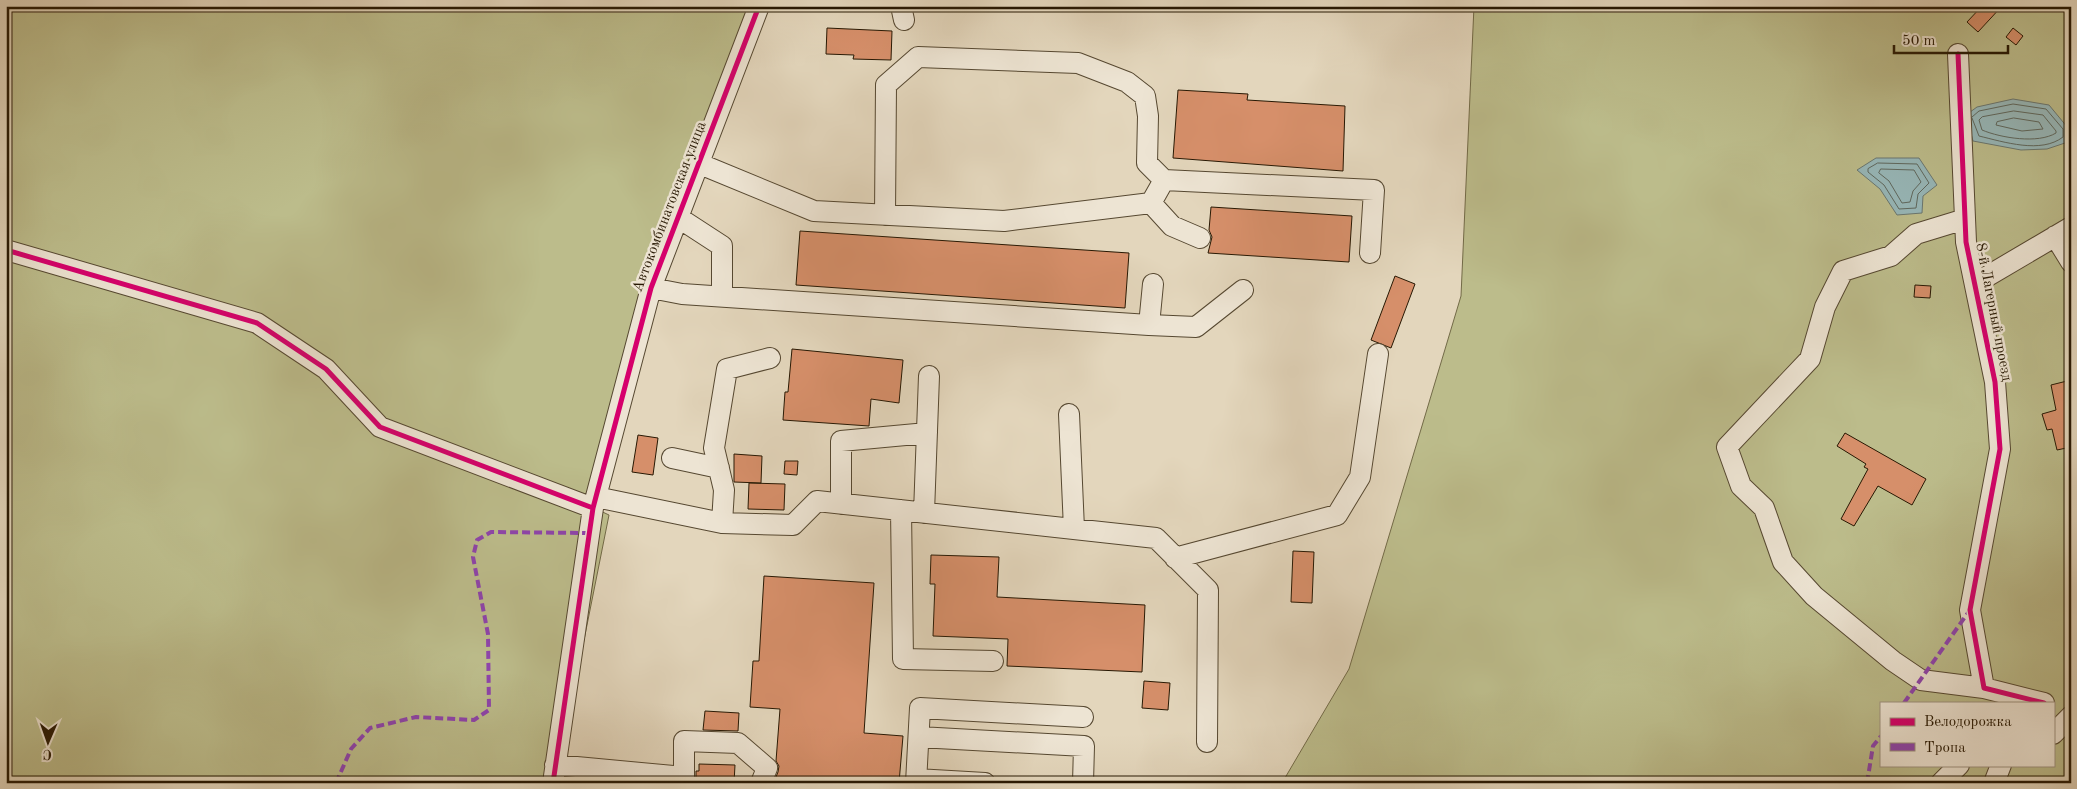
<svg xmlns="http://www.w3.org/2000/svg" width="2077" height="789" viewBox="0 0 2077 789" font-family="'Old Standard TT',serif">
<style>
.green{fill:#bcbc8b;stroke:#726a47;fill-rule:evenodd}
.water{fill:#97b7b8;stroke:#6a7770}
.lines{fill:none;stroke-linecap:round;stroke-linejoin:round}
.shore{stroke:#5f685e;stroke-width:1}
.building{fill:#d68f6a;stroke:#271803}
.minor-casing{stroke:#564831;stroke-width:22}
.minor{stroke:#ede4d3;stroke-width:20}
.quiet{stroke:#8e44ad;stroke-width:4;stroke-dasharray:8 4;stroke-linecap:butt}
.cycleway-casing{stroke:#ede4d3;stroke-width:8}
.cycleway{stroke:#d6006c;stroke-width:5}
.labels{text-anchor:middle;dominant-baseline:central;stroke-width:5;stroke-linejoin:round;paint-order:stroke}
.street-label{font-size:15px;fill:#271803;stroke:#ede4d3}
</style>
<rect width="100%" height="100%" fill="#e3d6bc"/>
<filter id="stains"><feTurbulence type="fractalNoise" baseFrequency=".004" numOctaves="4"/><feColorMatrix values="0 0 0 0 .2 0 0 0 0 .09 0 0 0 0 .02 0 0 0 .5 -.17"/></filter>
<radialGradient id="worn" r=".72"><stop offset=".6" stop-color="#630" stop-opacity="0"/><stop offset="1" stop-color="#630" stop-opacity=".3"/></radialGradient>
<path class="green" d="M6,6h753l-59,158 -106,344 15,7 -38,190 -12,78h-553z
M1474,6h597v777h-789l67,-114 112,-373zM1881,703h172v62h-172z"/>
<path class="water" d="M2013,99l36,6 19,23v14l-21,7 -26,1 -48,-9 -7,-26 11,-8z
M1876,158h43l18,27 -14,11 -1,17 -25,2 -17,-26 -23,-19z"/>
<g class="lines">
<path class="shore" d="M2014,111l29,4 13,16v2c-18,11 -55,5 -74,-3l-3,-10 3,-3z
M1972,117l7,-6 34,-7 33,5 17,20v8c-22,17 -59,5 -84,-1l-7,-18
M2014,118l25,4 4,7 -21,2 -26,-6 1,-3z
M1878,163l39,1 12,19 -11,11 -2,14 -17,1 -15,-24 -16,-13v-3z
M1881,169l33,1 7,12 -8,9 -3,11 -8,1 -13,-22 -10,-8z"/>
</g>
<path class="building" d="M1982,6h20l-24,26 -11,-10z
M827,28l65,3 -1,29 -38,-1 1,-4 -28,-1z
M2013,28l10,8 -7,9 -10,-8z
M1178,90l70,4 -1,6 98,6 -2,65 -170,-13z
M1211,207l141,9 -3,46 -141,-9 4,-16 -3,-7z
M800,231l329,22 -4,55 -329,-23z
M1395,276l20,8 -24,64 -20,-8z
M1915,285l16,1 -1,12 -16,-1z
M792,349l111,11 -4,43 -28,-4 -2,27 -86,-6 2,-28h3z
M2071,380v67l-14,3 -5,-21 -5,1 -5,-16 14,-4 -5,-25z
M1845,433l81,46 -14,26 -34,-19 -24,40 -13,-7 27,-50 -4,-2 2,-3 -29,-18z
M638,435l20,3 -5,37 -21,-3z
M734,454l28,2 -1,27 -27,-1z
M785,461h13l-1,14 -13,-1z
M749,483l36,1 -1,26 -36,-1z
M1293,551l21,1 -2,51 -21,-1z
M931,555l68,2 -2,40 148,8 -3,67 -135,-6 1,-27 -75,-3 2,-52h-5z
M764,576l110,7 -10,150 39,3 -4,47 -125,-1 4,-10 1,-6 -3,-5 4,-52 -30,-2 3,-46h6z
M1144,681l26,2 -2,27 -26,-2z
M705,711l34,2 -1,18 -35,-1z
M699,764l36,1 -1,18h-38v-12h3z"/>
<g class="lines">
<g class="minor-casing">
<path id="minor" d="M901,6l3,14
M1958,54l8,188 29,140 5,67 -30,161 14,78 60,15
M700,164l114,47 190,10 147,-18 13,-23 210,10 -4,63
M1151,203l21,23 28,12
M885,215l1,-130 32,-28 160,6 49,19 18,14 3,20 -1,47 17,17
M679,218l43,28v50
M1965,219l-49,15 -25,22 -48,15 -18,36 -15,52 -83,88 14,39 23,22 19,54 31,34 79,65 28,19 63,8
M2055,236l16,26
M6,250l251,73 69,46 54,58 213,81
M1976,283l95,-56
M1153,284l-4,41 47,2 47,-37
M651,288l31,6 467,31
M1069,414l5,115
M672,458l47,10
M596,497l126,26 71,2 24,-24 339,37 52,52 -1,152
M841,504v-63l86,-8
M901,510l2,149 90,2
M924,513l5,-137
M722,523l2,-33 -10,-42 13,-79 43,-11
M1175,558l162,-43 23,-38 18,-123
M2053,734l18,-18
M919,737l165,9 -1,37
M555,765l129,12
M916,779l69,4
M553,783l40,-275 58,-220 108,-282
M684,783v-42l54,2 29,25 -6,15
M916,783l4,-75 163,9
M1941,783l18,-18
M1994,783l7,-18"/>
</g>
<use href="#minor" class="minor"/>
<path class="quiet" d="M1904,703l66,-93
M336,783l15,-34 19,-21 46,-11 58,3 15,-10 -1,-76 -15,-77 4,-17 14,-8 99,1
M1867,783l6,-37 8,-10"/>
<g class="cycleway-casing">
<path id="cycleway" d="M1958,54l8,188 29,140 5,67 -30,161 14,78 60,15
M6,250l251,73 69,46 54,58 213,81
M553,783l40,-275 58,-220 108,-282"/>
</g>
<use href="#cycleway" class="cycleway"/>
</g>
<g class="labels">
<g class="street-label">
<text transform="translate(670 207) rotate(-69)">Автокомбинатовская улица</text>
<text transform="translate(1993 312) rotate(79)">8-й Лагерный проезд</text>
</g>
</g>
<rect width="2077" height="789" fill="none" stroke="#e3d6bc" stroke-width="25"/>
<rect x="8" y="8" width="2062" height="774" fill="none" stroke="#271803" stroke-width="2.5"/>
<rect x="12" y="12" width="2052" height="764" fill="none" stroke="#271803"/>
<rect x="1880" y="702" width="175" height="65" fill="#ede4d3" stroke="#9e9280"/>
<rect x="1890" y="718" width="25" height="8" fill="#d6006c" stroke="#9e9280"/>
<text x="1924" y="726" font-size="15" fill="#271803">Велодорожка</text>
<rect x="1890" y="743" width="25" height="8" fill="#8e44ad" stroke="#9e9280"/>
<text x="1924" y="752" font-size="15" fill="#271803">Тропа</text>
<g transform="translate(48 742) rotate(182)" stroke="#ede4d3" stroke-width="4" paint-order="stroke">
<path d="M0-4L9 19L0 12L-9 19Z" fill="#271803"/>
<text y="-8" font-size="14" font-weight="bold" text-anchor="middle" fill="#271803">С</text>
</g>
<path d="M1894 45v8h114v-8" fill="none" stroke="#271803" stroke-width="2.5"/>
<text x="1902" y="45" font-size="15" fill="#271803" stroke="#ede4d3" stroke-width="4" paint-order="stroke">50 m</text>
<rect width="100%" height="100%" filter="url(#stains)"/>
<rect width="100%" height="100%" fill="url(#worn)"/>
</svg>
